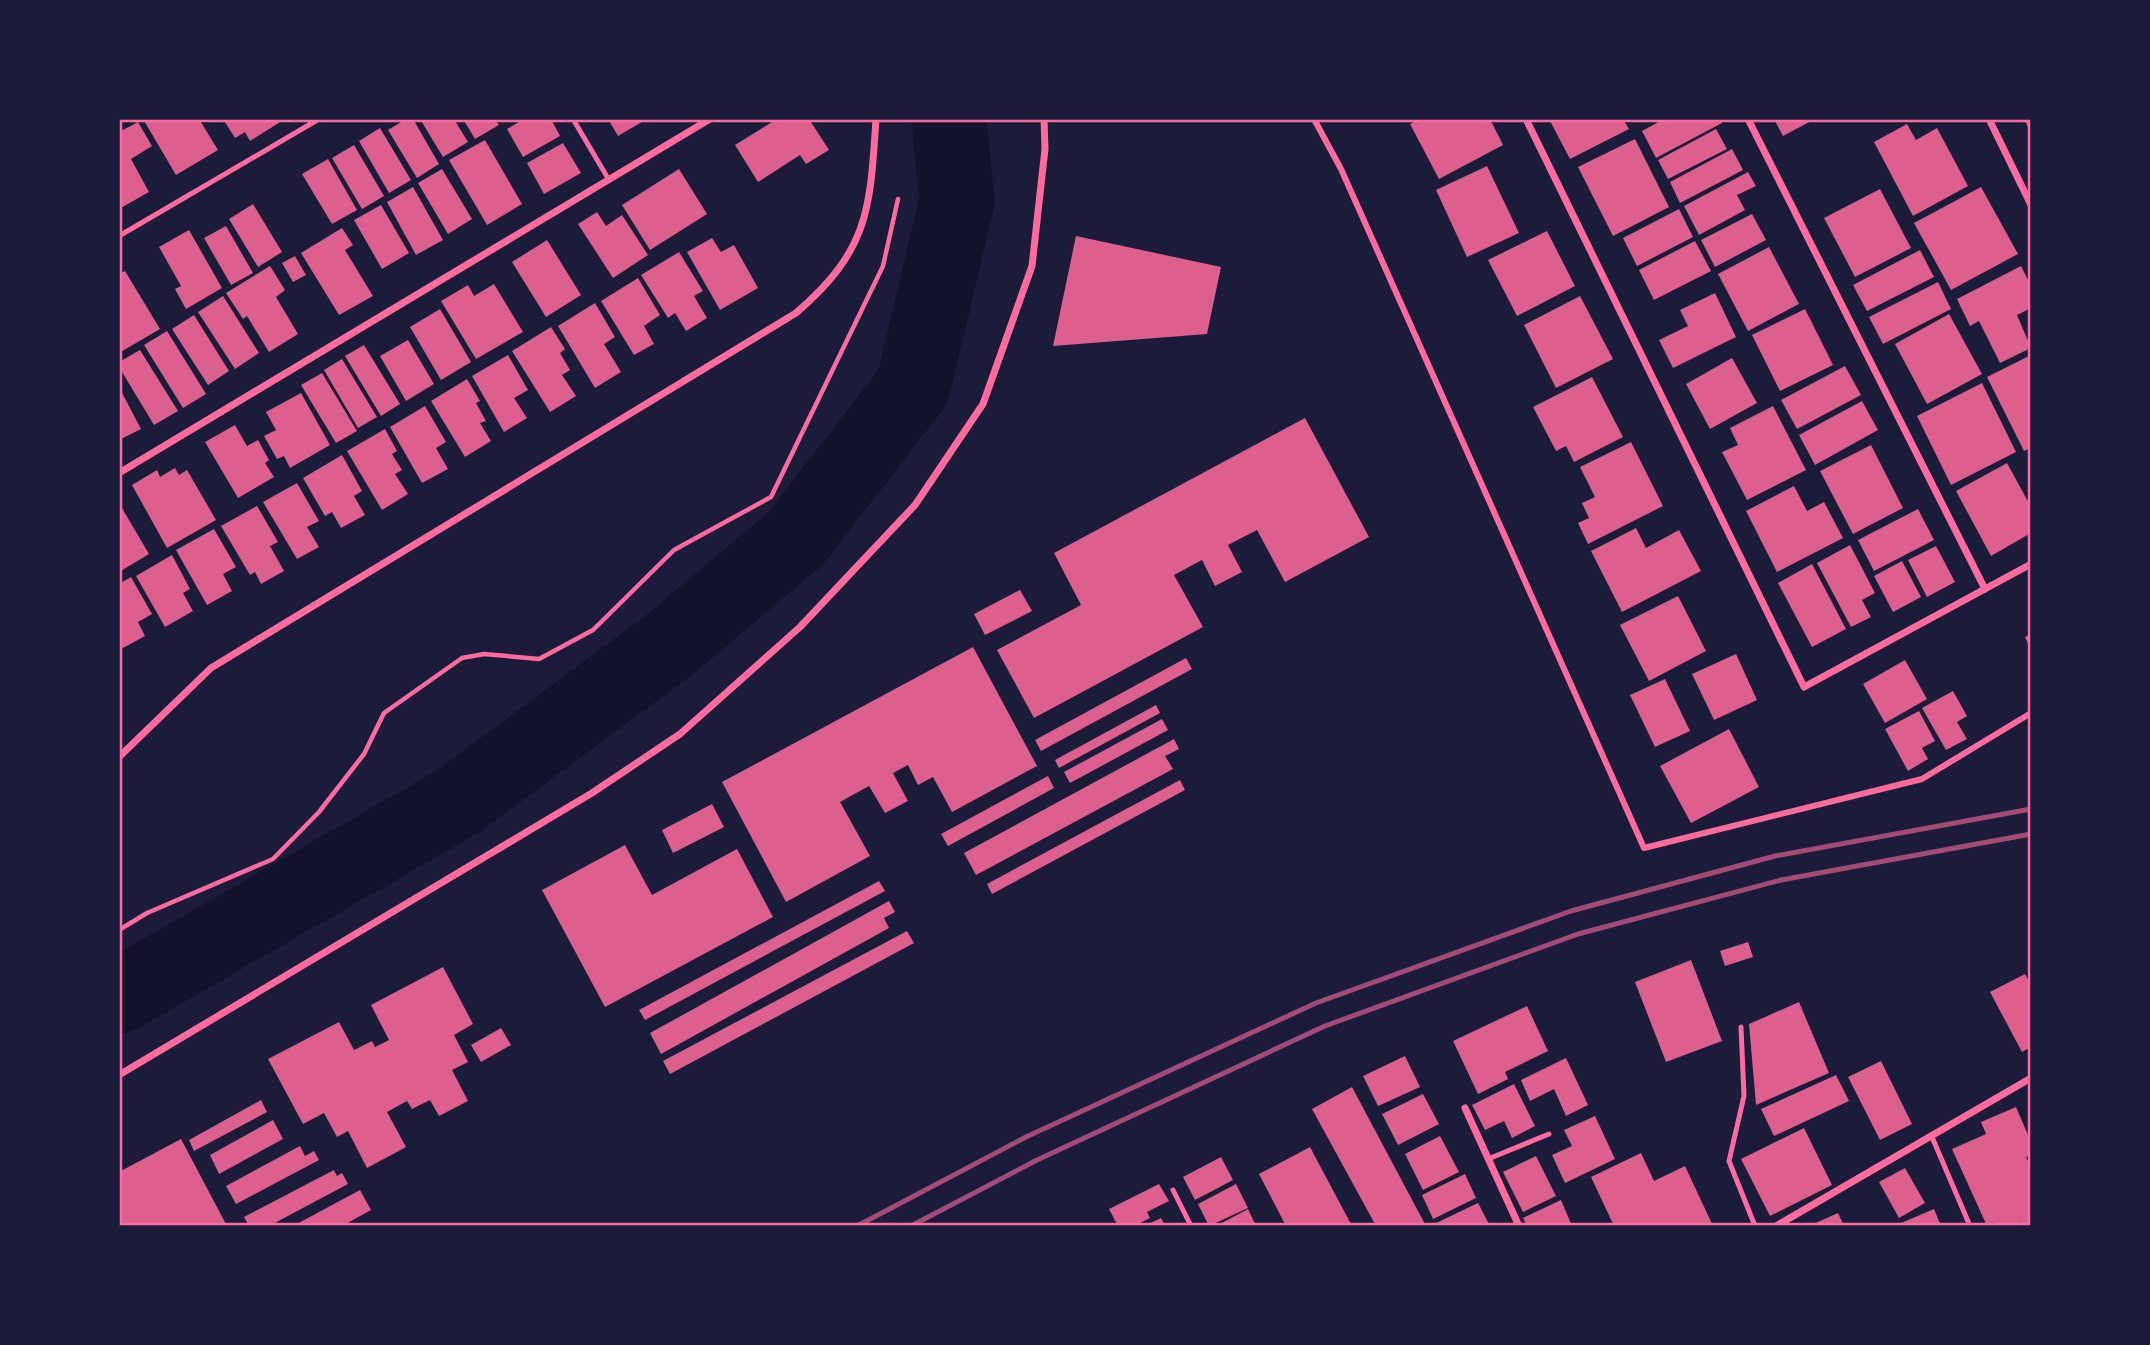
<svg xmlns="http://www.w3.org/2000/svg" width="2150" height="1345" viewBox="0 0 2150 1345" font-family="'Noto Serif',serif">
<style>
.lines{fill:none;stroke-linecap:round;stroke-linejoin:round}
.river{stroke:#12122b;stroke-width:75}
.building{fill:#dd5f8e}
.path{stroke:#ff6b9d;stroke-width:4.5}
.service{stroke:#ff6b9d;stroke-width:5}
.pedestrian{stroke:#ff6b9d;stroke-width:6}
.minor{stroke:#ff6b9d;stroke-width:7}
.rail{stroke:#a44b75;stroke-width:5}
.neatline{fill:none;stroke:#ff6b9d;stroke-width:2.5}
</style>
<rect width="100%" height="100%" fill="#1b1b3a"/>
<g class="lines">
<path class="river" d="M119,996l338,-194 211,-156 127,-107 118,-152 44,-186 -8,-82"/>
</g>
<path class="building" d="M143,119h56l19,31 -42,25z
M223,119h62l-35,22 -5,-9 -10,6z
M406,119h7l26,45 -22,14 -29,-48z
M420,119h34l14,23 -25,15z
M463,119h32l4,6 -24,14z
M524,119h27l9,17 -37,21 -16,-28z
M608,119h39l-29,17z
M777,119h32l20,31 -23,14 -6,-9 -42,27 -23,-37z
M1420,119h70l13,26 -64,34 -29,-55z
M1549,119h74l6,10 -59,30z
M1664,119h55l3,4 -66,35 -14,-27z
M1774,119h41l-32,17z
M2024,119h7v14z
M138,122l14,24 -21,13 18,33 -30,17v-77z
M1907,124l9,16 21,-12 31,58 -55,30 -39,-74z
M380,128l31,52 -22,13 -30,-52z
M1716,129l11,20 -59,30 -10,-19z
M1635,139l34,68 -56,29 -35,-69z
M485,140l37,64 -35,21 -38,-65z
M563,143l18,30 -37,21 -17,-31z
M354,145l30,51 -22,13 -30,-51z
M1732,149l11,21 -63,33 -10,-21z
M328,159l29,51 -25,14 -30,-50z
M1487,166l32,67 -52,24 -31,-67z
M442,169l30,50 -24,15 -30,-51z
M679,169l28,45 -57,36 -28,-45z
M1748,172l8,14 -19,9 8,15 -46,25 -15,-29z
M413,187l30,53 -27,15 -29,-53z
M1981,187l37,67 -67,36 -37,-67z
M1880,189l31,59 -56,29 -31,-59z
M253,204l29,48 -24,15 -29,-48z
M381,205l28,48 -27,16 -28,-49z
M1679,209l14,28 -56,29 -14,-28z
M597,212l9,14 16,-11 26,40 -35,23 -35,-54z
M1752,214l14,26 -51,27 -14,-27z
M226,226l27,47 -22,12 -27,-47z
M342,228l11,17 -8,5 28,46 -34,19 -38,-62z
M189,230l33,58 -36,21 -11,-20 6,-3 -22,-39z
M1547,231l28,55 -58,30 -29,-56z
M1076,236l145,31 -14,67 -154,12z
M712,238l9,14 13,-7 24,43 -38,22 -33,-58z
M547,240l34,55 -35,22 -34,-55z
M1695,241l16,30 -57,29 -15,-30z
M1769,247l30,57 -51,27 -30,-57z
M1920,250l14,27 -67,34 -14,-26z
M679,252l24,39 -9,5 13,22 -21,13 -11,-18 -7,5 -27,-43z
M295,256l11,19 -13,7 -11,-19z
M270,266l15,24 -9,7 22,37 -29,18 -22,-36 -4,3 -17,-26z
M2021,266l10,20v22l-14,7 14,33 -31,15 -21,-42 -9,5 -13,-27z
M125,271l35,58 -41,24v-79z
M638,278l22,37 -16,11 10,18 -20,11 -33,-54z
M1938,282l13,27 -68,35 -14,-27z
M494,284l29,48 -47,27 -35,-58 27,-16 6,11z
M1715,293l21,44 -63,31 -14,-28 29,-14 -8,-16z
M223,296l36,57 -24,16 -37,-57z
M1580,296l33,63 -57,29 -32,-63z
M595,303l20,34 -11,7 17,28 -26,16 -37,-62z
M440,309l31,53 -30,18 -31,-53z
M1805,309l28,56 -53,26 -28,-56z
M1949,314l33,60 -55,30 -32,-60z
M194,315l35,56 -21,14 -36,-56z
M551,327l14,22 -5,4 10,17 -8,5 14,21 -26,16 -38,-61z
M167,331l39,63 -23,14 -39,-63z
M408,340l26,44 -28,17 -26,-45z
M364,345l36,59 -19,12 -36,-60z
M140,350l38,61 -24,14 -35,-58v-5z
M508,355l20,35 -14,8 13,20 -23,14 -32,-56z
M2031,355v93l-7,3 -37,-74z
M1732,358l25,45 -47,26 -24,-45z
M342,359l35,58 -19,11 -34,-58z
M1845,366l16,29 -64,34 -16,-29z
M322,373l35,58 -21,12 -35,-58z
M1592,377l31,60 -49,25 -8,-16 -10,5 -23,-44z
M467,379l13,22 -4,2 10,18 -6,2 11,18 -26,16 -34,-56z
M1982,383l34,69 -65,33 -34,-69z
M119,387l22,42 -22,11z
M301,393l29,52 -40,23 -6,-12 -7,3 -13,-23 12,-6 -10,-18z
M1862,401l16,29 -63,35 -16,-30z
M425,406l21,36 -10,6 12,21 -26,14 -32,-56z
M1773,406l33,64 -59,30 -25,-48 16,-7 -8,-17z
M1305,418l64,119 -84,45 -28,-52 -29,15 14,27 -27,14 -13,-26 -28,15 29,52 -169,91 -37,-68 84,-45 -27,-52z
M235,425l12,21 11,-6 11,20 -4,3 9,14 -36,21 -33,-56z
M385,429l12,22 -5,3 10,16 -7,4 13,20 -26,16 -35,-59z
M1631,442l32,64 -75,38 -10,-21 11,-5 -7,-15 13,-6 -15,-30z
M1871,445l32,63 -50,26 -33,-63z
M342,455l20,36 -8,5 11,19 -24,13 -9,-16 -7,4 -22,-38z
M2007,463l24,44v26l-40,23 -35,-65z
M175,468l4,7 8,-5 29,50 -49,28 -35,-63 25,-15 3,7z
M297,483l22,38 -12,6 12,20 -22,12 -34,-57z
M1794,486l13,25 17,-9 19,36 -66,34 -31,-61z
M119,503l30,51 -30,18z
M257,506l21,36 -8,4 14,25 -23,13 -6,-12 -5,3 -29,-49z
M1918,509l16,31 -60,31 -16,-31z
M1636,528l10,20 33,-18 22,41 -79,41 -31,-61z
M214,529l22,38 -13,7 9,17 -25,14 -31,-55z
M1850,545l25,48 -13,7 9,17 -20,10 -34,-64z
M1936,546l19,36 -28,15 -19,-37z
M172,555l18,34 -7,4 10,18 -28,16 -29,-51z
M1902,561l19,36 -28,15 -19,-36z
M1812,564l34,65 -34,18 -34,-64z
M131,577l21,37 -14,8 7,14 -22,12 -4,-7v-57z
M1020,590l12,21 -47,24 -11,-21z
M1678,596l28,55 -57,30 -29,-56z
M2031,634v15l-6,-12z
M973,647l64,119 -85,46 -19,-35 -15,8 -10,-20 -15,8 15,28 -23,12 -16,-27 -29,16 30,54 -84,46 -64,-120z
M1736,654l21,46 -43,20 -22,-46z
M1186,658l6,11 -151,82 -6,-11z
M1905,660l22,39 -42,24 -22,-39z
M1665,679l25,52 -35,16 -25,-52z
M1953,691l14,25 -10,6 10,17 -21,11 -24,-42z
M1156,705l4,8 -101,55 -4,-8z
M1919,711l16,30 -13,7 6,11 -20,12 -23,-42z
M1162,719l6,11 -98,53 -6,-11z
M1729,729l30,58 -68,36 -31,-57z
M1174,739l5,10 -14,7 8,13 -197,106 -12,-22z
M1048,776l6,12 -106,58 -7,-12z
M1180,780l5,10 -193,104 -5,-10z
M712,804l12,23 -51,26 -11,-23z
M625,845l27,50 85,-46 36,68 -168,90 -63,-117z
M879,881l6,10 -240,129 -6,-10z
M889,901l6,11 -11,6 5,10 -228,126 -11,-21z
M907,931l7,12 -244,131 -7,-13z
M1748,942l5,15 -28,9 -5,-15z
M1691,960l31,81 -56,21 -31,-80z
M443,967l30,57 -19,11 14,27 -16,8 16,31 -29,15 -9,-16 -18,9 -5,-8 -20,11 19,35 -39,21 -19,-37 -11,6 -13,-24 -21,11 -35,-65 71,-37 15,28 18,-9 3,6 14,-7 -18,-35z
M2025,974l6,11v62l-9,5 -32,-60z
M1799,1002l30,71 -73,32 -7,-81z
M1527,1006l21,45 -43,21 3,7 -30,15 -25,-53z
M501,1028l10,17 -30,17 -10,-17z
M1405,1056l15,31 -42,19 -15,-30z
M1566,1058l22,47 -22,11 -12,-27 -24,12 -9,-21z
M1881,1061l31,63 -32,16 -32,-63z
M1836,1075l13,26 -75,35 -13,-27z
M1514,1084l21,42 -23,12 -8,-17 -19,9 -13,-25z
M1352,1087l74,139h-50l-64,-117z
M1423,1094l16,30 -41,21 -16,-31z
M261,1100l6,12 -73,39 -5,-11z
M2016,1107l15,35v13l-5,2 5,10v55l-8,4h-36l-35,-77 34,-15 -5,-12z
M1595,1116l20,43 -50,24 -13,-28 20,-9 -8,-16z
M273,1120l10,19 -64,35 -9,-19z
M1804,1128l28,57 -62,31 -29,-57z
M1440,1136l19,36 -36,18 -18,-36z
M181,1139l46,87h-108v-54z
M300,1146l5,10 9,-5 5,9 -83,44 -10,-18z
M1310,1147l42,79h-66l-27,-52z
M1641,1153l13,28 31,-15 28,60h-99l-23,-49z
M1536,1156l20,40 -33,16 -20,-40z
M1221,1157l12,23 -38,20 -12,-23z
M1905,1168l20,35 -26,15 -20,-36z
M334,1170l3,6 5,-3 6,11 -79,42h-20l-5,-9z
M1465,1174l11,24 -43,21 -11,-24z
M1159,1184l10,17 -22,11 3,6 -16,8h-16l-9,-17z
M1236,1184l12,24 -39,18 -11,-22z
M360,1190l11,20 -29,16h-49z
M1561,1200l11,26h-45l-4,-8z
M1478,1203l11,21 -54,2 -1,-2z
M1248,1209l8,17h-40z
M1934,1209l7,17h-47z
M1838,1213l6,13h-35z
M1161,1218l4,8h-21z"/>
<g class="lines">
<path class="path" d="M119,930l28,-17 126,-54 46,-47 45,-58 20,-41 78,-55 22,-4 55,5 54,-29 81,-80 97,-53 112,-231 15,-67"/>
<path class="service" d="M573,119l36,61
M119,236l200,-117
M1741,1027l3,69 -15,65 26,65
M1932,1137l38,89
M1488,1159l61,-25
M1173,1190l18,36"/>
<path class="pedestrian" d="M1314,119l27,50 303,679 278,-69 109,-66"/>
<path class="minor" d="M1526,119l278,568 227,-123
M1748,119l237,470
M1989,119l42,86
M119,473l591,-354
M119,757l92,-89 585,-355c73,-63 74,-103 80,-194
M119,1075l473,-282 88,-59 120,-107 115,-122 68,-101 49,-138 13,-117 -1,-30
M1465,1108l54,118
M1776,1226l255,-148"/>
<path class="rail" d="M857,1226l169,-89 290,-134 255,-92 204,-55 256,-47
M911,1226l126,-66 288,-134 253,-92 203,-54 250,-46"/>
</g>
<rect width="2150" height="1345" fill="none" stroke="#1b1b3a" stroke-width="242"/>
<rect x="121" y="121" width="1908" height="1103" class="neatline"/>
</svg>
